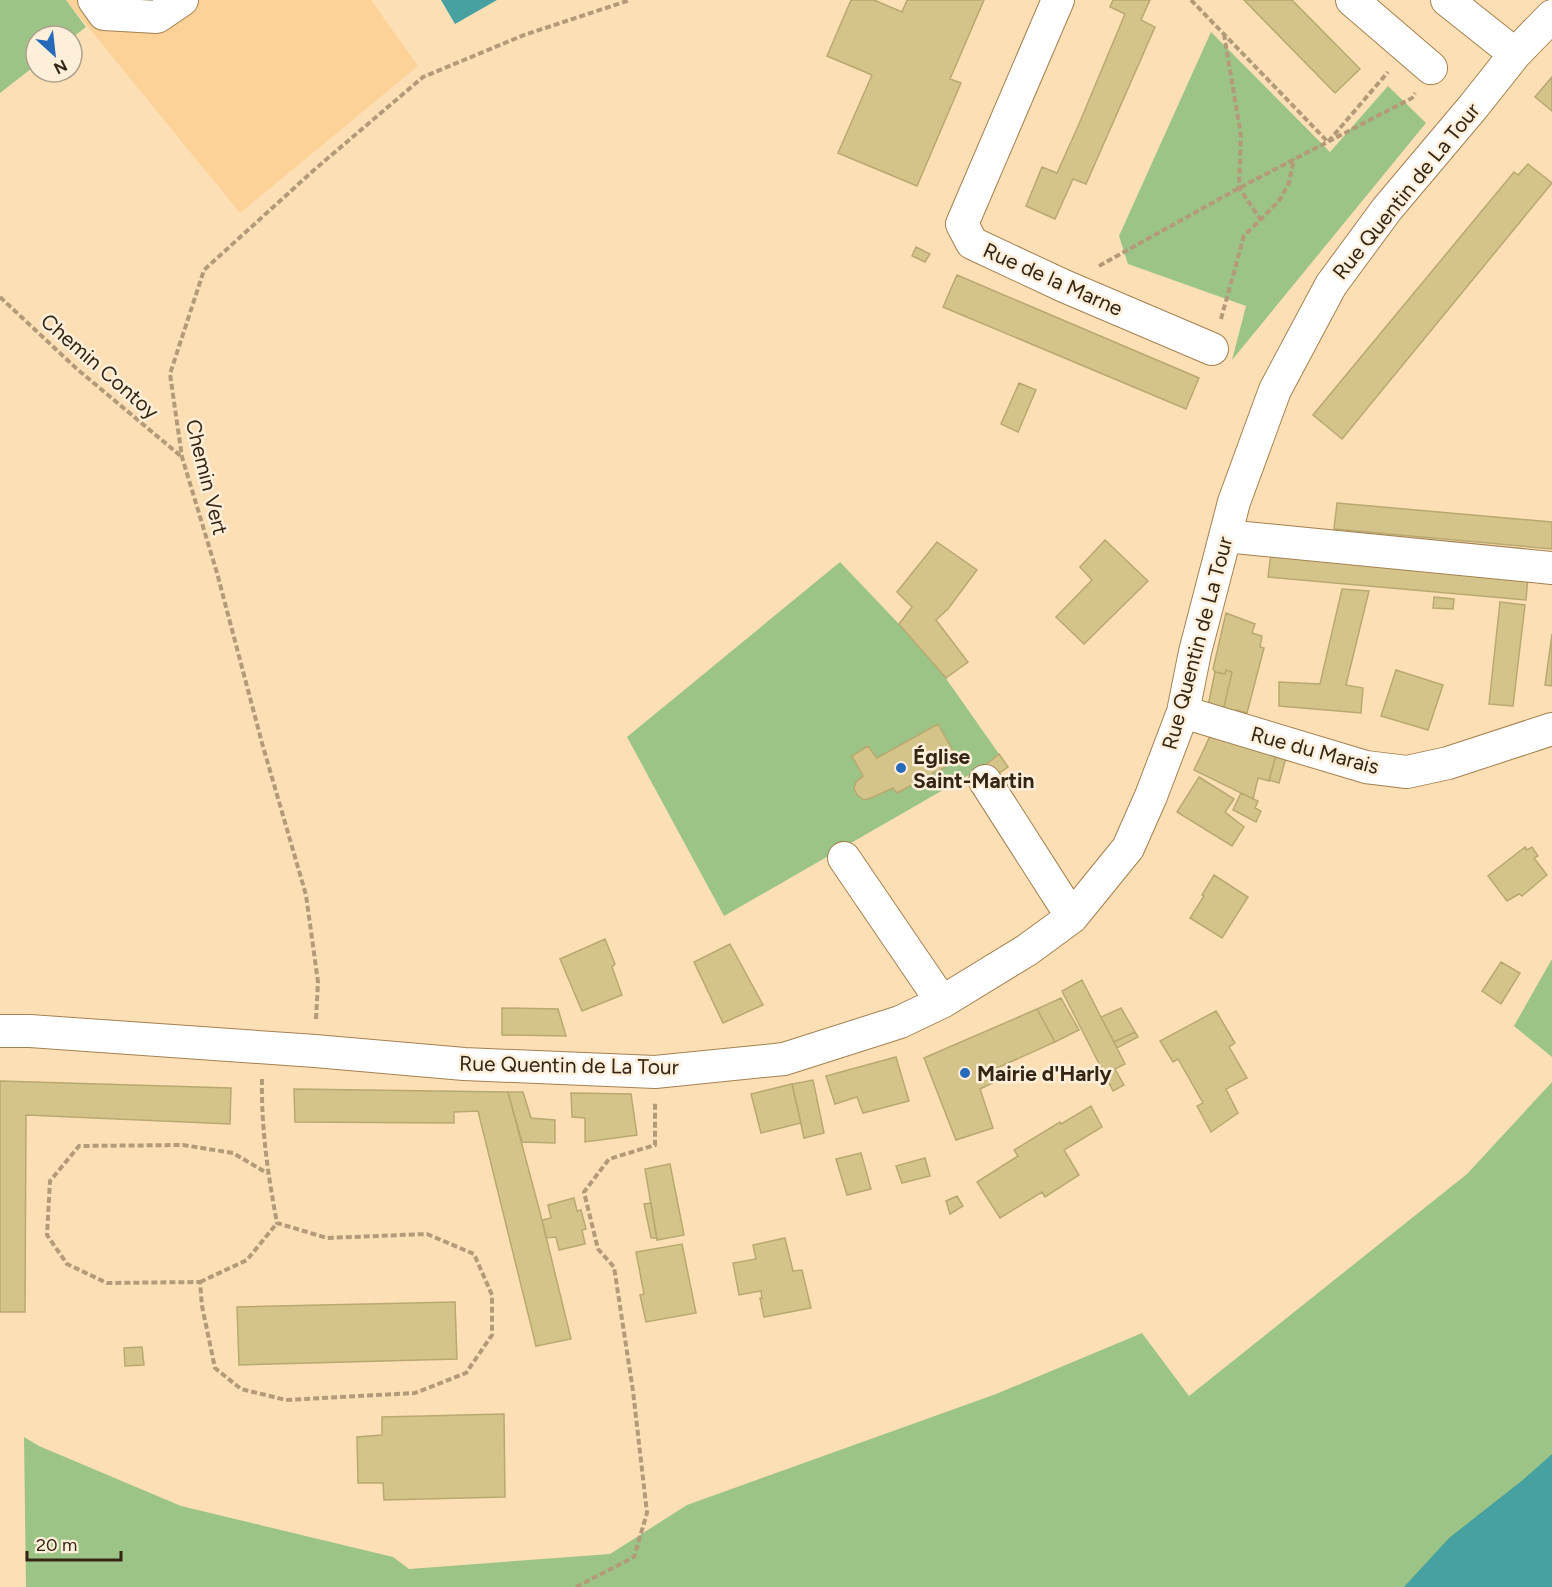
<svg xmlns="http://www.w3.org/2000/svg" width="1552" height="1587" viewBox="0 0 1552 1587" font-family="Figtree,sans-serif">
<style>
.built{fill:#fcd298}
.green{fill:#9cc487}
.water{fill:#48a1a1}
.building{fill:#d4c48a;stroke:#b8a970;stroke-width:1.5}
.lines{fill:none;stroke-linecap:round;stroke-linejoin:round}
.minor-casing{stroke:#a38150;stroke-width:34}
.path{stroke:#b39a79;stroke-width:4;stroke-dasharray:6 3;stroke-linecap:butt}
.minor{stroke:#fff;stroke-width:32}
.poi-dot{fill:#266aba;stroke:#feefdb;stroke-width:2}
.labels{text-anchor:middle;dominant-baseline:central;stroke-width:5;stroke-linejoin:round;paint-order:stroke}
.street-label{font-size:21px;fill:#342612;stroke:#feefdb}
.poi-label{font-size:21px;font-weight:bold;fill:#342612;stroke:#feefdb;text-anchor:start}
</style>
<rect width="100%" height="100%" fill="#fddfb6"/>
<path class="built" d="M66,0h305l47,66 -178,147z"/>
<path class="green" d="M0,0h66l20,27 -14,11v-2h-36v29l-36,28z
M1211,32l119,120 58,-66 38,37 -194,237 14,-54 -118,-42 -9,-28z
M840,562l59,62 46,53 54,77 -16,13 -259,149 -97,-179z
M1552,959v98l-38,-31z
M1552,1082v505h-1526l-2,-150 15,9 142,60 212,51 16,12 201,-15 77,-49 309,-111 146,-61 47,63 278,-222z"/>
<path class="water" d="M441,0h56l-42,24z
M1552,1454v133h-148l45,-49 75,-59z"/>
<path class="building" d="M851,0h23l28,12 5,-12h77l-34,79 11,4 -44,103 -79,-33 34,-78 -45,-19z
M1113,0h37l-9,20 14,7 -69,157 -13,-5 -18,40 -29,-13 16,-39 15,6 22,-49 46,-110 -15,-7z
M1244,0h48l68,69 -25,24z
M1552,77v34l-17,-14z
M1528,164l24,19 -210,256 -29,-24 201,-243 4,3z
M916,247l14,7 -5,8 -13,-6z
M957,275l242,103 -13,31 -243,-102z
M1019,383l17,7 -18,42 -17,-8z
M1337,503l215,19v27l-218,-20z
M1105,540l43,41 -64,63 -28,-27 36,-37 -12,-13z
M937,542l40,28 -29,39 -12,11 32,42 -22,16 -47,-54 13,-17 -15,-15z
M1271,553l257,24 -2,23 -258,-23z
M1342,589l27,2 -23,94 17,3 -2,25 -82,-7v-24l41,2z
M1434,597l20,2 -1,10 -20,-1z
M1500,602l25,3 -12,101 -24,-2z
M1226,613l29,11 -3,9 10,3 -2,11 4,1 -17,65 -11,-3 -2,9 -12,-4 10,-43 -6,-2 -1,4 -10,-2 -2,-3z
M1552,634v52l-7,-1z
M1226,670l6,2 -10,43 -14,-9 7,-34 10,2z
M1396,670l47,15 -15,45 -47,-14z
M938,724l20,36 -61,33 -4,-5 -22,10 -7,2 -7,-5 -3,-7 2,-6 7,-6 -11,-20 16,-10 9,12z
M1212,732l65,20 -8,29 -11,-3 -5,21 -59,-29z
M1277,752l10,2 -8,29 -10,-3z
M999,754l9,13 -16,11 -9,-11z
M1199,777l35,22 -9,13 19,15 -12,19 -55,-34z
M1241,793l17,8 -3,7 6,3 -5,11 -23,-12z
M1525,847l2,3 5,-3 6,9 -4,2 13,17 -25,21 -3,-2 -12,7 -19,-25z
M1214,875l34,22 -26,41 -32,-20 14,-22 -2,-1z
M605,939l10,25 -3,3 10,28 -40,16 -22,-52z
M730,944l33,61 -40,18 -29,-61z
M1501,962l19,11 -19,31 -19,-13z
M1082,980l43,84 -10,5 9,16 -11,6 -51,-100z
M1061,998l18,32 -24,12 -18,-33z
M502,1008l56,1 8,27 -64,-1z
M1121,1008l14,24 -21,10 -13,-25z
M1037,1009l18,33 -58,26 4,11 -21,10 13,39 -37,12 -32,-82z
M1216,1011l19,32 -6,4 18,31 -21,11 12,24 -27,19 -14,-26 6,-3 -25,-44 -5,3 -13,-21z
M1135,1032l3,5 -21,11 -3,-6z
M896,1057l13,44 -46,12 -6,-16 -22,7 -9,-28z
M813,1080l11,53 -20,5 -12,-54z
M0,1081l231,7 -1,36 -204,-9 -1,197h-25z
M792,1084l9,39 -40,10 -10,-39z
M294,1089l214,3 34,128 29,119 -35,7 -58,-235 -24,1v11l-159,-1z
M508,1092h15l8,26 24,2v23l-33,-1z
M571,1093l60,1 6,41 -52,7v-24l-13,-1z
M1091,1106l11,21 -38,23 15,25 -34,22 -3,-5 -42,26 -23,-36 41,-26 -4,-6 46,-28 1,2z
M861,1153l10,36 -24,6 -11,-36z
M925,1158l5,18 -28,7 -6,-17z
M670,1164l14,71 -27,5 -12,-71z
M957,1196l6,10 -13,8 -4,-13z
M574,1198l3,13 4,-1 5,19 -4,1 3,14 -26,6 -3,-13 -10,1 -4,-18 9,-2 -3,-13z
M651,1203l6,35h-6l-7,-34z
M785,1238l8,33 9,-1 9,38 -47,9 -4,-19h2l-1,-7 -22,4 -6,-32 23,-4 -3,-14z
M682,1244l14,69 -50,9 -6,-27 4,-1 -8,-42z
M455,1302l2,57 -218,6 -2,-58z
M142,1347l2,18 -19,1 -1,-18z
M504,1414l1,83 -121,3 -1,-17h-25l-1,-46 25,-2v-18z"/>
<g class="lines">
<g class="minor-casing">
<path id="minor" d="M94,0l10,14 53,3 25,-17
M1058,0l-96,224 10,19 92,43 148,63
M1352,0l79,68
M1447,0l68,54
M1225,536l327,32
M1183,712l183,55 41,5 41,-9 104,-34
M985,781l87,136
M844,858l98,144
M0,1031h30l285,20 149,13 191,8 129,-13 116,-37 42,-20 85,-52 45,-33 56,-69 23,-52 32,-84 12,-60 39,-150 41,-112 56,-105 56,-76 86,-102 42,-53 37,-38"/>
</g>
<path class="path" d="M1191,0l137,142 60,-70
M1224,34l17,102 -2,52 22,32
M1099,266l140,-78 173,-90 3,-5
M0,297l77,72 105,88
M1221,319l23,-83 35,-35 10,-18 5,-24
M316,1019l2,-37 -12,-87 -44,-152 -45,-170 -35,-116 -12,-83 34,-104 110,-100 109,-93 101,-42 106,-35
M262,1079c-1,49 6,96 15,144l50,15 100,-4 47,20 18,41v40l-26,38 -51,20 -129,7 -45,-11 -26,-21 -13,-62 -2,-24 -93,1 -40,-19 -20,-29 3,-54 29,-35 104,-1 50,8 34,20
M200,1282l47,-22 30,-37
M576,1587l58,-30 13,-44 -14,-122 -19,-124 -16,-18 -14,-57 25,-33 46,-14v-42"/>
<use href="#minor" class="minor"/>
</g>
<g class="poi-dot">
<circle cx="901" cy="768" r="6"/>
<circle cx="965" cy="1073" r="6"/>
</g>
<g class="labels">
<g class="street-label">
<text transform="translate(1406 191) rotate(-51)">Rue Quentin de La Tour</text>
<text transform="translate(1053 279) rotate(24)">Rue de la Marne</text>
<text transform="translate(100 366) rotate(41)">Chemin Contoy</text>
<text transform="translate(207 477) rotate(76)">Chemin Vert</text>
<text transform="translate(1197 643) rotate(-75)">Rue Quentin de La Tour</text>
<text transform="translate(1315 750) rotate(15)">Rue du Marais</text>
<text transform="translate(569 1065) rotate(1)">Rue Quentin de La Tour</text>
</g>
<g class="poi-label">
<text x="913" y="756">Église<tspan x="913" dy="24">Saint-Martin</tspan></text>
<text x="977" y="1073">Mairie d'Harly</text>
</g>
</g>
<g transform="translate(54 54) rotate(153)"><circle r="28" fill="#feefdb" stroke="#ad9f8b" stroke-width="1.5"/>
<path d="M0-4.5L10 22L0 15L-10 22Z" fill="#266aba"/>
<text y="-9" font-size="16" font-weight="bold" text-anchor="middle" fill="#342612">N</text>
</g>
<path d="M27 1551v9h94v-9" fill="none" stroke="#342612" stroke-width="3"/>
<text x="36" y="1551" font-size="18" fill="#342612" stroke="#feefdb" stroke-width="4.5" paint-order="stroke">20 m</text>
</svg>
